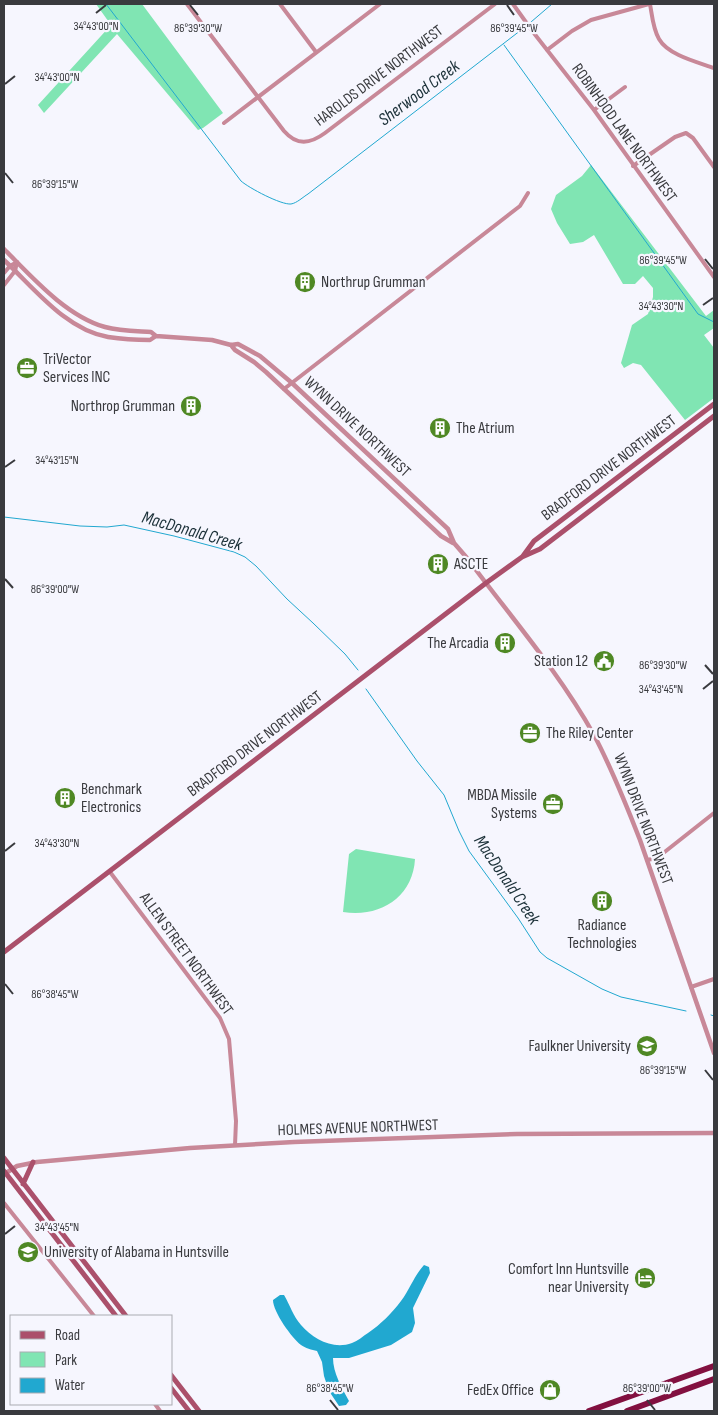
<svg xmlns="http://www.w3.org/2000/svg" width="718" height="1415" viewBox="0 0 718 1415" font-family="'Sofia Sans Condensed',sans-serif">
<style>
.green{fill:#80e5b3}
.water{fill:#21a8d0}
.lines{fill:none;stroke-linecap:round;stroke-linejoin:round}
.stream{stroke:#21a8d0;stroke-width:1}
.minor{stroke:#c88898;stroke-width:4}
.tertiary{stroke:#c88898;stroke-width:4.5}
.secondary{stroke:#ab506b;stroke-width:5}
.trunk{stroke:#821040;stroke-width:6}
.ticks{fill:none;stroke:#393a3e;stroke-width:2}
.labels{text-anchor:middle;dominant-baseline:central;stroke-width:4.5;stroke-linejoin:round;paint-order:stroke}
.street-label{font-size:16px;fill:#393a3e;stroke:#f6f6fe}
.poi-label{font-size:16px;fill:#393a3e;stroke:#f6f6fe;text-anchor:start}
.water-label{font-size:18px;font-style:italic;fill:#1b3038;stroke:#f6f6fe}
.ticks-label{font-size:12px;text-anchor:middle;fill:#393a3e;stroke:#f6f6fe;stroke-width:4.5;stroke-linejoin:round;paint-order:stroke}
</style>
<rect width="100%" height="100%" fill="#f6f6fe"/>
<path class="green" d="M96,4h46l81,109 -20,15 -5,2 -81,-96 -73,79 -6,-8 73,-80z
M591,165l115,151 8,-6v18l-10,7 10,13v50l-29,22 -44,-55 -8,-2 -9,5 -3,-5 11,-38 16,-11 5,-17v-9l-10,-12 -8,8h-12l-29,-49 -11,7 -13,2 -13,-21 -6,-14 5,-14 26,-19z
M356,849l59,10c-2,38 -35,59 -72,53l6,-58z"/>
<path class="water" d="M424,1265l5,2 1,6 -17,35 2,15 -3,9 -21,13 -42,13h-16c0,15 9,30 16,43l-3,4 -7,1 -10,-15 -5,-15 -2,-14 -5,-11c-5,-1 -12,-3 -16,-6 -9,-7 -28,-33 -28,-45l7,-5h4c6,10 9,21 17,30 12,14 32,25 51,18 6,-2 11,-7 16,-10 13,-9 24,-20 33,-32 9,-12 13,-25 23,-36z"/>
<g class="lines">
<path class="stream" d="M106,4l135,177c8,7 40,24 50,23 6,-1 12,-7 17,-10l217,-167
M531,22l21,-18
M504,45l194,269 16,8
M4,517l76,9 27,1 17,-2 50,11 60,16 11,5 11,9 31,33 26,24 32,31 13,16
M366,689l51,72 27,34 15,36 10,20 49,67 22,34 7,6 55,31 19,8 65,14
M711,1015l3,1"/>
<path class="minor" d="M187,4l97,127c13,15 26,13 41,2l170,-129
M280,4l36,48
M513,4l20,28 61,78 120,167
M650,4c2,11 3,25 9,35 9,16 38,23 55,29
M547,50l25,-19 19,-11 58,-16
M594,110l31,-23
M224,123l156,-119
M633,166l42,-29 11,-4 7,5 21,29
M4,273l6,-7 7,-4
M4,285l11,-14 2,-9
M284,389l236,-183 8,-13
M647,860l10,-2 57,-45
M110,872l110,146 9,21 7,82 -1,24
M691,987l23,-8
M4,1203l90,113
M155,1404l5,7"/>
<path class="tertiary" d="M4,249c28,28 62,67 101,78 15,4 31,4 46,5l5,4 56,4 19,5 7,-1 22,12 32,27 156,146 6,14 13,15c43,58 92,114 127,177 18,34 32,69 46,105l74,213
M4,260c30,28 62,70 104,77 13,2 28,3 42,3l6,-4
M231,345l4,5 19,12 12,10 175,164 12,7
M6,1173l11,-7 20,-4 153,-14 104,-6 223,-8 197,-1"/>
<path class="secondary" d="M523,556l11,-15 180,-137
M4,952l482,-369 36,-26 18,-8 174,-133
M4,1158l122,158
M4,1171l112,145
M23,1184l10,-22
M171,1375l28,36
M171,1388l18,23"/>
<path class="trunk" d="M589,1411l125,-45
M627,1411l87,-32"/>
</g>
<path class="ticks" d="M190,5l8,10M507,5l7,10M96,13l10,-8M5,84l10,-8M5,173l8,10M705,259l8,10M703,305l10,-7M5,467l10,-7M5,579l8,9M705,665l8,9M703,689l10,-8M5,851l10,-8M5,984l8,10M705,1070l8,10M5,1234l10,-8M330,1400l8,10M647,1400l8,10"/>
<defs>
<g id="building-disc" transform="scale(1.125)"><circle r="9.5" fill="#4f8824" stroke="#f6f6fe"/><path d="M-4-6H4V6H1V3H-1V6H-4ZM-2.5-4.3h1.7v1.8h-1.7ZM.8-4.3h1.7v1.8H.8ZM-2.5-1h1.7V.8h-1.7ZM.8-1h1.7V.8H.8Z" fill="#fff"/></g>
<g id="office-disc" transform="scale(1.125)"><circle r="9.5" fill="#4f8824" stroke="#f6f6fe"/><path d="M-6-3h4V-5.5h4V-3h4V5H-6ZM-1-4.5V-3h2v-1.5ZM-6 0V1H6V0Z" fill="#fff"/></g>
<g id="civic-disc" transform="scale(1.125)"><circle r="9.5" fill="#4f8824" stroke="#f6f6fe"/><path d="M-.6-6.5H3V-4.5H.6V-3L4-1V1h2V6H-6V1h2V-1L-.6-3ZM-1.2 2.5V6h2.4V2.5Z" fill="#fff"/></g>
<g id="university-disc" transform="scale(1.125)"><circle r="9.5" fill="#4f8824" stroke="#f6f6fe"/><path d="M0-5L7-2L0 1L-7-2ZM-4 1L0 2.5L4 1V4Q0 6-4 4Z" fill="#fff"/></g>
<g id="hotel-disc" transform="scale(1.125)"><circle r="9.5" fill="#4f8824" stroke="#f6f6fe"/><path d="M-6-4.5h1.5V1H6V5H4.5V3h-9V5H-6ZM-4 0a1.8 1.8 0 1 1 3.6 0ZM.5 0V-2.5h3Q6-2.5 6 0Z" fill="#fff"/></g>
<g id="shop-disc" transform="scale(1.125)"><circle r="9.5" fill="#4f8824" stroke="#f6f6fe"/><path d="M-5-2.5h2.3a2.7 3.5 0 0 1 5.4 0H5L5.5 6h-11ZM-1.5-2.5h3a1.5 2.3 0 0 0-3 0Z" fill="#fff"/></g>
</defs>
<g fill-rule="evenodd">
<use href="#building-disc" x="305" y="282"/>
<use href="#office-disc" x="27" y="368"/>
<use href="#building-disc" x="191" y="406"/>
<use href="#building-disc" x="440" y="428"/>
<use href="#building-disc" x="438" y="564"/>
<use href="#building-disc" x="505" y="643"/>
<use href="#civic-disc" x="604" y="661"/>
<use href="#office-disc" x="530" y="733"/>
<use href="#building-disc" x="65" y="798"/>
<use href="#office-disc" x="553" y="804"/>
<use href="#building-disc" x="602" y="901"/>
<use href="#university-disc" x="647" y="1046"/>
<use href="#university-disc" x="28" y="1252"/>
<use href="#hotel-disc" x="645" y="1278"/>
<use href="#shop-disc" x="550" y="1390"/>
</g>
<g class="labels">
<g class="street-label">
<text transform="translate(379 76) rotate(-37)">HAROLDS DRIVE NORTHWEST</text>
<text transform="translate(624 133) rotate(54)">ROBINHOOD LANE NORTHWEST</text>
<text transform="translate(357 427) rotate(43)">WYNN DRIVE NORTHWEST</text>
<text transform="translate(609 468) rotate(-37)">BRADFORD DRIVE NORTHWEST</text>
<text transform="translate(255 744) rotate(-37)">BRADFORD DRIVE NORTHWEST</text>
<text transform="translate(643 819) rotate(69)">WYNN DRIVE NORTHWEST</text>
<text transform="translate(186 954) rotate(54)">ALLEN STREET NORTHWEST</text>
<text transform="translate(358 1128) rotate(-2)">HOLMES AVENUE NORTHWEST</text>
</g>
<g class="poi-label">
<text x="321" y="282">Northrup Grumman</text>
<text x="43" y="359">TriVector<tspan x="43" dy="18">Services INC</tspan></text>
<text x="175" y="406" text-anchor="end">Northrop Grumman</text>
<text x="456" y="428">The Atrium</text>
<text x="454" y="564">ASCTE</text>
<text x="489" y="643" text-anchor="end">The Arcadia</text>
<text x="588" y="661" text-anchor="end">Station 12</text>
<text x="546" y="733">The Riley Center</text>
<text x="81" y="789">Benchmark<tspan x="81" dy="18">Electronics</tspan></text>
<text x="537" y="795" text-anchor="end">MBDA Missile<tspan x="537" dy="18">Systems</tspan></text>
<text x="602" y="925" text-anchor="middle">Radiance<tspan x="602" dy="18">Technologies</tspan></text>
<text x="631" y="1046" text-anchor="end">Faulkner University</text>
<text x="44" y="1252">University of Alabama in Huntsville</text>
<text x="629" y="1269" text-anchor="end">Comfort Inn Huntsville<tspan x="629" dy="18">near University</tspan></text>
<text x="534" y="1390" text-anchor="end">FedEx Office</text>
</g>
<g class="water-label">
<text transform="translate(419 93) rotate(-37)">Sherwood Creek</text>
<text transform="translate(192 531) rotate(16)">MacDonald Creek</text>
<text transform="translate(507 880) rotate(56)">MacDonald Creek</text>
</g>
</g>
<g class="ticks-label">
<text x="96" y="30">34°43'00"N</text>
<text x="198" y="32">86°39'30"W</text>
<text x="514" y="32">86°39'45"W</text>
<text x="57" y="81">34°43'00"N</text>
<text x="55" y="188">86°39'15"W</text>
<text x="663" y="264">86°39'45"W</text>
<text x="661" y="310">34°43'30"N</text>
<text x="57" y="464">34°43'15"N</text>
<text x="55" y="593">86°39'00"W</text>
<text x="663" y="669">86°39'30"W</text>
<text x="661" y="693">34°43'45"N</text>
<text x="57" y="847">34°43'30"N</text>
<text x="55" y="998">86°38'45"W</text>
<text x="663" y="1074">86°39'15"W</text>
<text x="57" y="1231">34°43'45"N</text>
<text x="330" y="1392">86°38'45"W</text>
<text x="647" y="1392">86°39'00"W</text>
</g>
<rect width="718" height="1415" fill="none" stroke="#393a3e" stroke-width="10"/>
<rect x="10" y="1315" width="162" height="90" fill="#f6f6fe" stroke="#aaabb1"/>
<rect x="20" y="1331" width="25" height="8" fill="#ab506b" stroke="#aaabb1"/>
<text x="55" y="1340" font-size="15" fill="#393a3e">Road</text>
<rect x="20" y="1352" width="25" height="15" fill="#80e5b3" stroke="#aaabb1"/>
<text x="55" y="1365" font-size="15" fill="#393a3e">Park</text>
<rect x="20" y="1378" width="25" height="15" fill="#21a8d0" stroke="#aaabb1"/>
<text x="55" y="1390" font-size="15" fill="#393a3e">Water</text>
</svg>
